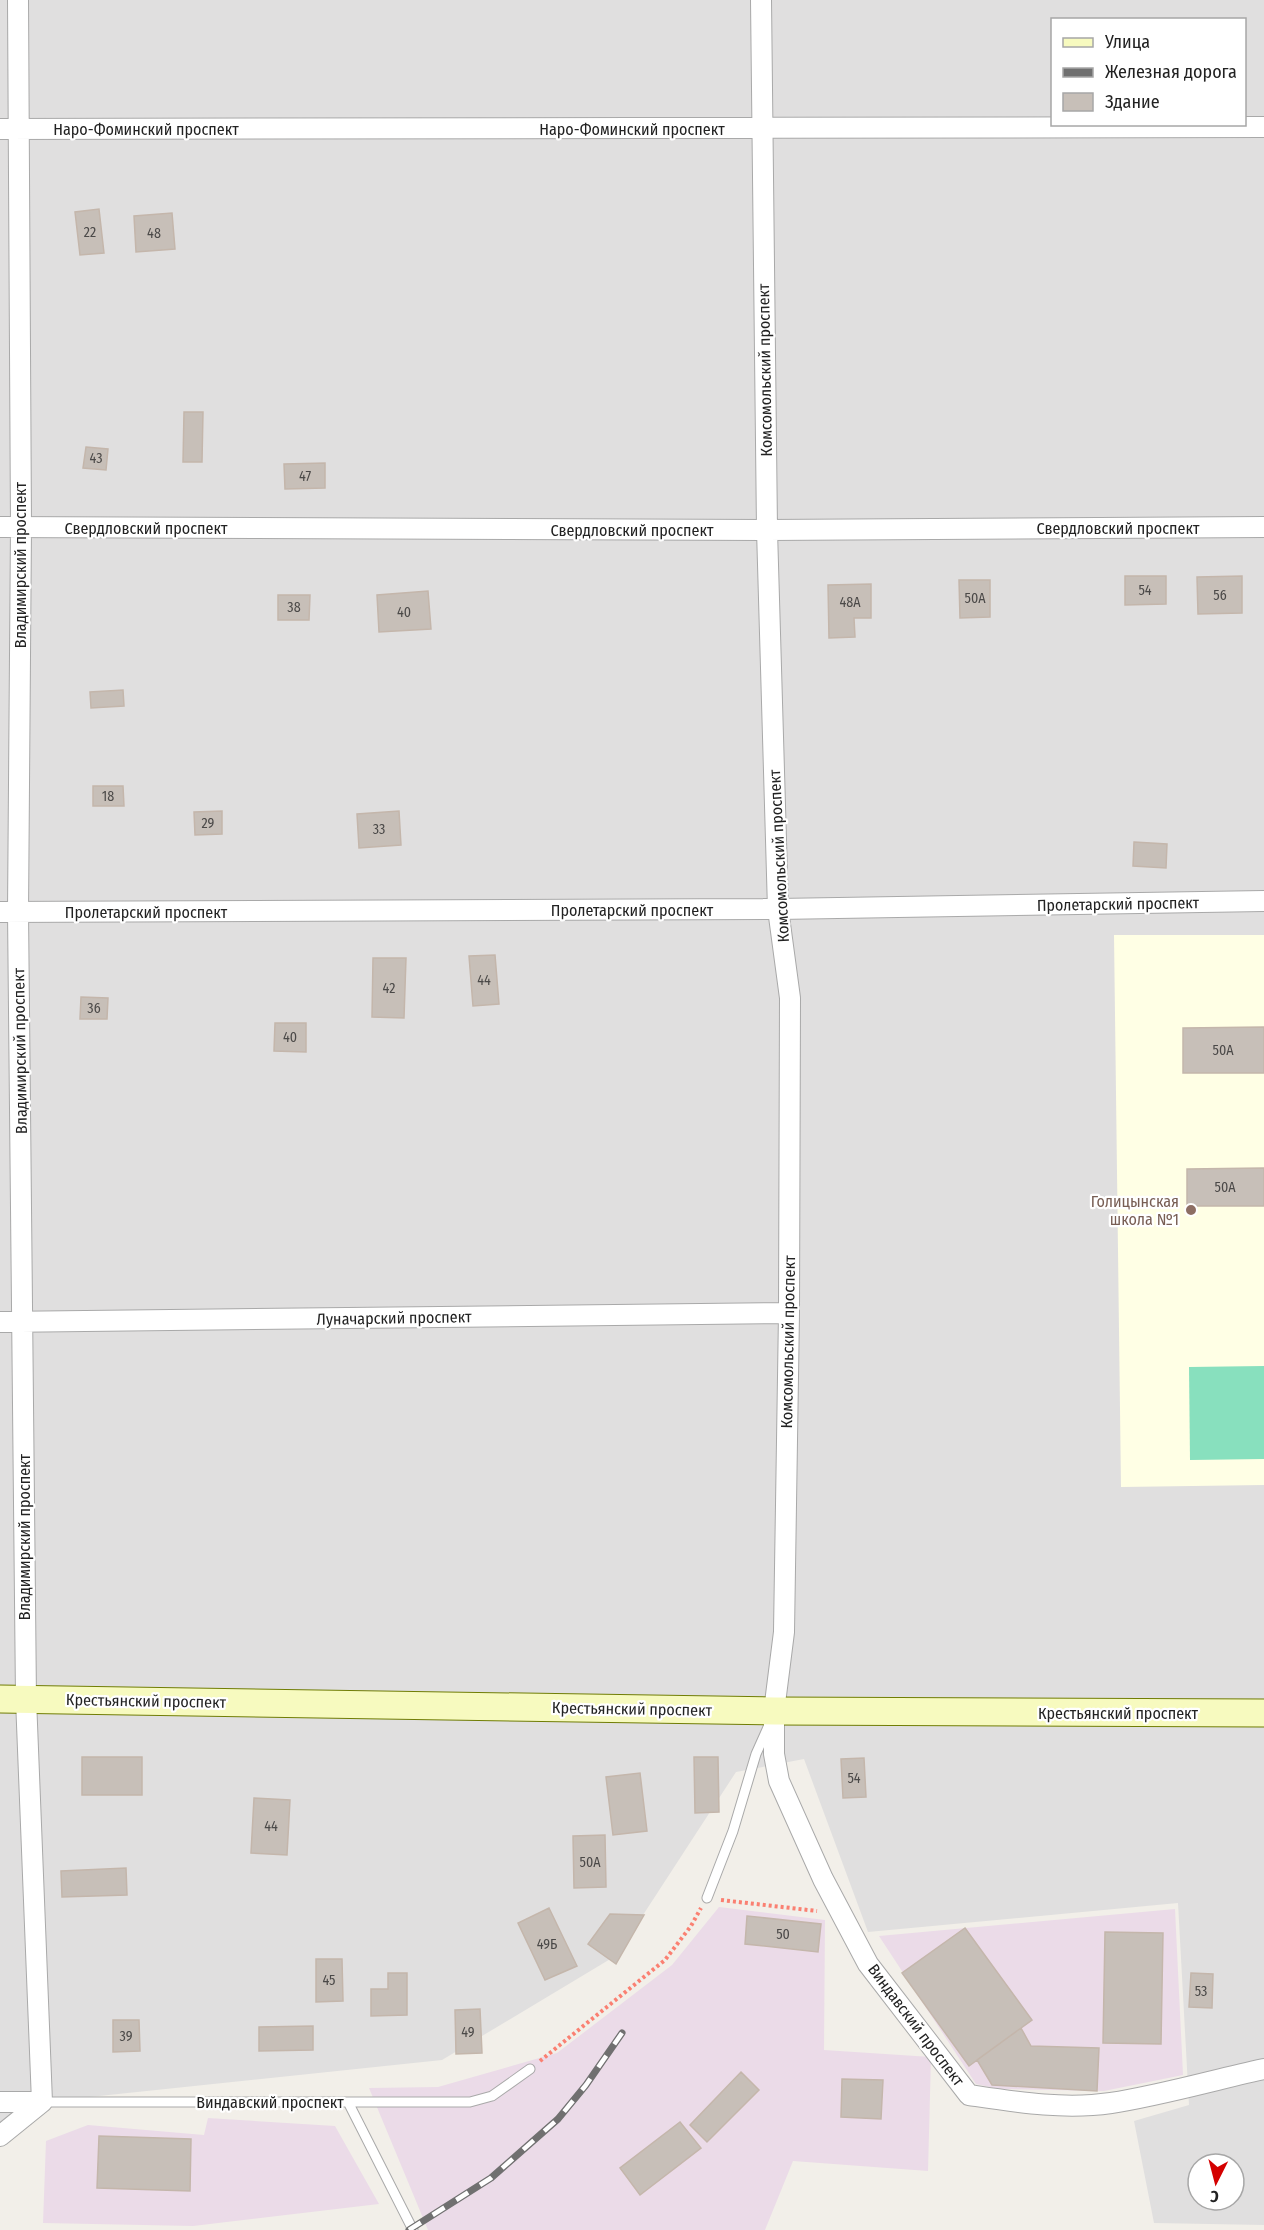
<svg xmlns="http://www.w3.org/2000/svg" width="1264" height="2230" viewBox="0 0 1264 2230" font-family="'Fira Sans Condensed',sans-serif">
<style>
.residential{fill:#e0dfdf;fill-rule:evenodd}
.industrial{fill:#ebdbe8}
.education{fill:#ffffe5}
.pitch{fill:#88e0be}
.building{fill:#c7bfb8;stroke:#c4b6ab;stroke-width:1.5}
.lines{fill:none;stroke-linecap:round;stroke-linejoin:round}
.lane-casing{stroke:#a9a9a9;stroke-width:11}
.street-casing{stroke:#a9a9a9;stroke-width:22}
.secondary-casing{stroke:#707d05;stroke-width:29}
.path{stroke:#fa8072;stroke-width:4;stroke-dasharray:3 3;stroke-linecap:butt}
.lane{stroke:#fff;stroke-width:9}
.street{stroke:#fff;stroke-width:20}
.secondary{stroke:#f7fabf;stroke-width:27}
.rail-casing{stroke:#707070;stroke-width:7}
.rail{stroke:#fff;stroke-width:4.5;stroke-dasharray:14;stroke-linecap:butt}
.education-dot{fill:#8d6e63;stroke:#fff;stroke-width:2}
.labels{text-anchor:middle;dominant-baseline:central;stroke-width:4.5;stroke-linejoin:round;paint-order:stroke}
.number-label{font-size:14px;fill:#4b4948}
.street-label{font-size:16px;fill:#222;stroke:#fff}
.education-label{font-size:16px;fill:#785e54;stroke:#fff;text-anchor:end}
</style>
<rect width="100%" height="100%" fill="#f2efe9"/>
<path class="residential" d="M0,0h1264v2225l-110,-2 -20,-102 55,-16 -11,-202 -310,29 -64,-173 -68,13 -119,183 -175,105 -400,42 -42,34zM1052,20h192v104h-192zM1198,2164h36v36h-36z"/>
<path class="industrial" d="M719,1907l106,13 -1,130 107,7 -3,114 -135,-10 -28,69h-337l-59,-142 69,-1 119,-34 115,-88z
M1175,1909l8,166 -79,16 -105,-2 -23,-5 -97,-148z
M208,2118l127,8 44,78 -186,22 -150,-3 3,-82 42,-16 116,10z"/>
<path class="education" d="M1114,935h150v550l-143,2z"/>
<path class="pitch" d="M1264,1366v93l-74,1 -1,-93z"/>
<path class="building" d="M99,209l5,44 -24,2 -5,-43z
M172,213l3,36 -39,3 -2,-36z
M184,412h19l-1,50h-19z
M86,447l22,2 -2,21 -23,-2z
M325,463v25l-40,1 -1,-25z
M1125,576h41v28l-41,1z
M1242,576v37l-44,1 -1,-37z
M959,580h31v37l-30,1z
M871,584v34h-17l1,19 -26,1 -1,-53z
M428,591l3,38 -52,3 -2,-37z
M278,595h32l-1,25h-31z
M123,690l1,16 -33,2 -1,-16z
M93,786h30l1,20h-31z
M222,811v23l-27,1 -1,-23z
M399,811l2,34 -42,3 -2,-34z
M1134,842l33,2 -1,24 -33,-2z
M495,955l4,49 -26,2 -4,-50z
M373,958h33l-2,60 -32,-1z
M81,997l27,1 -1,21h-27z
M275,1023h31v29l-32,-1z
M1264,1027v46h-81v-45z
M1264,1168v38h-77v-37z
M82,1757h60v38h-60z
M694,1757h24l1,55 -24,1z
M864,1758l2,39 -23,1 -2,-39z
M640,1773l7,58 -34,4 -7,-58z
M254,1798l36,2 -3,55 -36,-2z
M605,1835l1,52 -32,1 -1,-52z
M126,1868l1,27 -65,2 -1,-26z
M549,1908l28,58 -32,14 -27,-57z
M610,1914l34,1 -28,49 -28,-20z
M747,1916l74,8 -3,28 -73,-8z
M965,1928l67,92 -63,46 -67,-93z
M1105,1932l58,1 -2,111 -58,-1z
M316,1959h26l1,42 -27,1z
M388,1973h19v42l-36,1v-27h17z
M1191,1973l22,1 -1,34 -23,-1z
M480,2009l2,44 -26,1 -1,-44z
M113,2020h26l1,31 -27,1z
M313,2026v24l-54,1v-24z
M1021,2028l10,18 68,2 -2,43 -105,-6 -15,-25z
M741,2072l18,18 -52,52 -17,-17z
M842,2079l41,1 -2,39 -40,-2z
M680,2122l21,26 -61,47 -20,-27z
M99,2136l92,3 -1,52 -93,-3z"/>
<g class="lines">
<g class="lane-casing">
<path id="lane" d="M707,1898l26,-67 23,-77 13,-29
M42,2102h428l22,-6 38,-27
M348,2102l65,128"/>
</g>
<g class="street-casing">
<path id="street" d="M18,0l3,527 -3,385 8,787 16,403
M761,0l6,530 11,379 12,89 -1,315 -5,319 -10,79v43l5,27 44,98 45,85 101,131c47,7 95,15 142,8 52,-8 102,-23 153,-34
M0,129l1264,-2
M0,527l767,3 497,-3
M0,912l778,-3 486,-8
M0,1322l789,-9
M0,2102h42
M0,2136l42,-34"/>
</g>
<g class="secondary-casing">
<path id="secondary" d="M0,1699l774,12 490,2"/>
</g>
<path class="path" d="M721,1900l96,11
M540,2061l125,-101 26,-34 10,-18"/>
<use href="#lane" class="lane"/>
<use href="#street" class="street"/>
<use href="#secondary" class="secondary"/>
<g class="rail-casing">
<path id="rail" d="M409,2230l82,-52 67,-59 28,-34 36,-52"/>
</g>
<use href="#rail" class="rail"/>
</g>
<circle class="education-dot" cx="1191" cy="1210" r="6"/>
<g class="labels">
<g class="number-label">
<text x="90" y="232">22</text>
<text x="154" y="233">48</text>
<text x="96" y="458">43</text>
<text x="305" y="476">47</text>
<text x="1145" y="590">54</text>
<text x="1220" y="595">56</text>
<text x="975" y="598">50А</text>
<text x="850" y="602">48А</text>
<text x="294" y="607">38</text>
<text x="404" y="612">40</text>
<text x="108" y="796">18</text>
<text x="208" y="823">29</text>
<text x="379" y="829">33</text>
<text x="484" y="980">44</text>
<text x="389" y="988">42</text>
<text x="94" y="1008">36</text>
<text x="290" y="1037">40</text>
<text x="1223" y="1050">50А</text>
<text x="1225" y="1187">50А</text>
<text x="854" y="1778">54</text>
<text x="271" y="1826">44</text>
<text x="590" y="1862">50А</text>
<text x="783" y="1934">50</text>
<text x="547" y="1944">49Б</text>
<text x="329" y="1980">45</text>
<text x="1201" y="1991">53</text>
<text x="468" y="2032">49</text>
<text x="126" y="2036">39</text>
</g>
<g class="street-label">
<text x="146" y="129">Наро-Фоминский проспект</text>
<text x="632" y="129">Наро-Фоминский проспект</text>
<text transform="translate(765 370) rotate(-91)">Комсомольский проспект</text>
<text x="146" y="528">Свердловский проспект</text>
<text x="1118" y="528">Свердловский проспект</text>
<text x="632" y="530">Свердловский проспект</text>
<text transform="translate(20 565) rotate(-90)">Владимирский проспект</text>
<text transform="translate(779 856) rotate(-93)">Комсомольский проспект</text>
<text transform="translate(1118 904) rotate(-1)">Пролетарский проспект</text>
<text x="632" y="910">Пролетарский проспект</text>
<text x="146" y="912">Пролетарский проспект</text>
<text transform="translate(20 1051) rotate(-91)">Владимирский проспект</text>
<text transform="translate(394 1318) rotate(-1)">Луначарский проспект</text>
<text transform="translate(788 1342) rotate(-89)">Комсомольский проспект</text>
<text transform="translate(24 1537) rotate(-90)">Владимирский проспект</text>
<text transform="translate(146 1701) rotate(1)">Крестьянский проспект</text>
<text transform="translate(632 1709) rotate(1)">Крестьянский проспект</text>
<text x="1118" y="1713">Крестьянский проспект</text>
<text transform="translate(916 2025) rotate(53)">Виндавский проспект</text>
<text x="270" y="2102">Виндавский проспект</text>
</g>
<g class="education-label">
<text x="1179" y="1201">Голицынская<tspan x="1179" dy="18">школа №1</tspan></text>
</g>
</g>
<rect x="1051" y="18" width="195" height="108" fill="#ffffff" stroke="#a7a7a7" stroke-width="1.5"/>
<rect x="1063" y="38" width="30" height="9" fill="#f7fabf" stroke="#a7a7a7" stroke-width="1.5"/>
<text x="1105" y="48" font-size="18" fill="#222222">Улица</text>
<rect x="1063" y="68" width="30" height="9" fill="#707070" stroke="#a7a7a7" stroke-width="1.5"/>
<text x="1105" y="78" font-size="18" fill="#222222">Железная дорога</text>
<rect x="1063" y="93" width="30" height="18" fill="#c7bfb8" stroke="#a7a7a7" stroke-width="1.5"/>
<text x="1105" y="108" font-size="18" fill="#222222">Здание</text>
<g transform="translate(1216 2182) rotate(186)"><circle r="28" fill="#ffffff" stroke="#a7a7a7" stroke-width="1.5"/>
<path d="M0-4.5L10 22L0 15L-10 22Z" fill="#d40000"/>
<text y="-9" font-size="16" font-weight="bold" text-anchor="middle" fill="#222222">С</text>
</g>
</svg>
